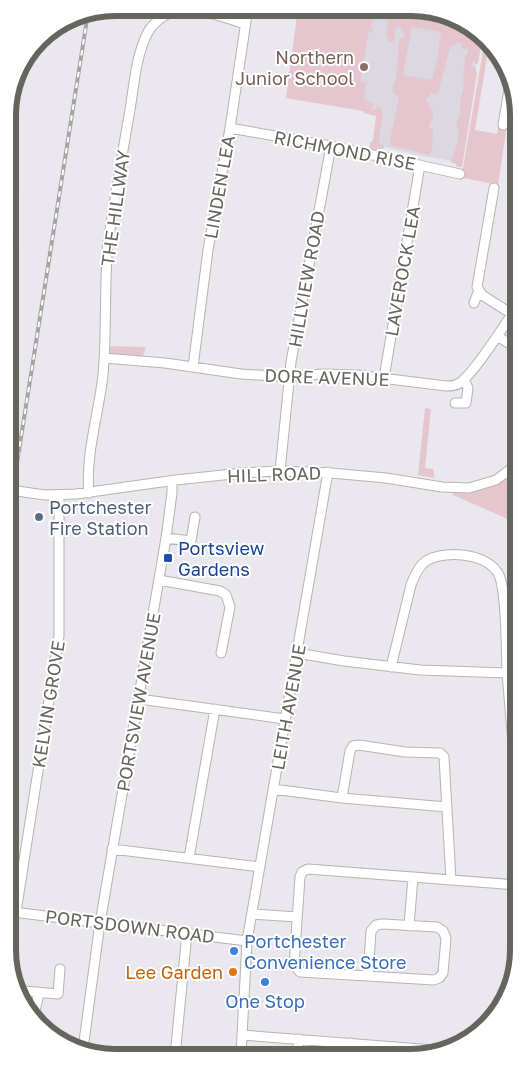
<svg xmlns="http://www.w3.org/2000/svg" width="526" height="1065" viewBox="0 0 526 1065" font-family="'Golos Text',sans-serif">
<style>
.education{fill:#dcd8e2}
.green{fill:#e5c6ce;fill-rule:evenodd}
.lines{fill:none;stroke-linecap:round;stroke-linejoin:round}
.minor-casing{stroke:#b3b5af;stroke-width:11}
.minor{stroke:#fff;stroke-width:9}
.rail-casing{stroke:#a4a5a2;stroke-width:4}
.rail{stroke:#fff;stroke-width:2;stroke-dasharray:5.5;stroke-linecap:butt}
.education-dot{fill:#8d6e63;stroke:#fff;stroke-width:2}
.service-dot{fill:#5c6f8a;stroke:#fff;stroke-width:2}
.transit-dot{fill:#1a4fb4;stroke:#fff;stroke-width:2}
.shop-dot{fill:#3f7fe0;stroke:#fff;stroke-width:2}
.food-dot{fill:#e8710a;stroke:#fff;stroke-width:2}
.labels{text-anchor:middle;dominant-baseline:central;stroke-width:4;stroke-linejoin:round;paint-order:stroke}
.education-label{font-size:18px;fill:#785e54;stroke:#fff;text-anchor:end}
.street-label{font-size:18px;fill:#64665e;stroke:#fff}
.service-label{font-size:18px;fill:#4e5e75;stroke:#fff;text-anchor:start}
.transit-label{font-size:18px;fill:#164399;stroke:#fff;text-anchor:start}
.shop-label{font-size:18px;fill:#366cbe;stroke:#fff;text-anchor:start}
.food-label{font-size:18px;fill:#c56008;stroke:#fff;text-anchor:end}
.rim{fill:none;stroke:#64665e;stroke-width:6}
</style>
<rect width="100%" height="100%" fill="#ebe7ef"/>
<path class="education" d="M298,9h126l58,25 -24,128 -36,-6 -49,-12 4,-31 -91,-15z"/>
<path class="green" d="M298,9l134,1 50,24 1,2 -5,27 -2,1 -3,-4 -2,6 4,1 2,6 -15,94h-5l-1,-3 -6,-2c6,-14 12,-25 6,-39l5,-10c-3,-11 2,-19 3,-29l2,-1 -3,-1 2,-24 3,-6 -1,-4 -3,2 -2,-2v-5h-5l-7,5 -11,42 -2,4 -6,-1 -5,7v3h4l-1,5 4,2v10h-2l-2,8h4l-1,24 -3,3 -40,-10 10,-49 -6,-3c-1,-5 0,-7 2,-12 3,-13 3,-29 4,-42l5,-2 1,-4 -6,-6h-3l-2,14 -5,1 -3,-8 2,-14 -15,-3 -2,12h2v3l-4,-1 -9,50 6,2 -2,15 10,6 -3,6h5l1,-4 5,4 1,4 -4,25 1,6h4v3l-10,5 -5,-3 1,-7 3,-3 3,-24 -12,-3 -1,-2 -77,-13zM412,27l29,5c-2,10 -2,20 -4,28 -2,7 -4,13 -5,20l-29,-5z
M485,39l4,6 -14,85 22,4 2,-10 8,1 -9,60 -39,-8 4,-9z
M110,346l36,1 -3,9 -34,-2z
M425,408l6,1 -6,59 8,1 2,9 -17,-3z
M515,473l1,51 -15,-8 -48,-21v-4l33,-2 26,-13z
M14,494l5,1 -8,64v-44z"/>
<g class="lines">
<g class="minor-casing">
<path id="minor" d="M8,105l2,-8
M503,125l8,-47
M230,128l101,18 129,28
M494,188l-17,99 5,8 30,19
M474,303l5,-13
M497,336l18,11
M104,358l61,5 76,11 48,3 33,-3 35,1 89,11c4,0 8,0 12,-2 14,-7 45,-57 56,-73
M193,367l15,-117 22,-122 18,-120
M384,378l36,-213
M455,403h11l2,-15 -4,-8
M280,471l11,-109 40,-216
M10,490l35,5 31,-1 100,-14 66,-7 38,-2 51,2 55,5 56,9 27,1 27,-8 19,-14
M89,493c-4,-37 10,-81 14,-118 4,-44 1,-89 5,-133 7,-44 14,-88 22,-132 4,-25 6,-55 18,-78 4,-7 10,-12 16,-16 25,-15 57,1 81,8
M166,538l25,3 4,-24
M159,580l61,11 6,4 4,12 -9,46
M297,653l47,8 76,9 87,3c-1,-21 0,-85 -9,-100 -10,-16 -35,-20 -52,-18 -22,2 -28,11 -35,30l-20,82
M507,673l10,117
M139,699l146,20
M273,789l69,9 105,9
M342,798l8,-47 3,-5 6,-1 46,7 35,1 4,4 7,123
M112,849l148,18
M189,858l26,-149
M13,912l234,29
M16,912l43,-276v-141
M252,914l45,3
M409,926l4,-49
M515,965l3,-21
M368,976l3,-45 5,-6 7,-1 54,3 6,4 3,7 -3,35 -4,5 -5,2 -134,-8 -6,-7 6,-88 2,-5 6,-3 210,16
M24,991l34,3 2,-25
M34,1016l5,-23
M242,1035l205,16
M83,1049l17,-126 66,-385 6,-45v-12
M350,1053l1,-10
M297,1054l2,-15
M241,1055l6,-114 81,-469
M175,1056l12,-123"/>
</g>
<use href="#minor" class="minor"/>
<g class="rail-casing">
<path id="rail" d="M11,501l77,-488"/>
</g>
<use href="#rail" class="rail"/>
</g>
<circle class="education-dot" cx="364" cy="67" r="5"/>
<circle class="service-dot" cx="39" cy="517" r="5"/>
<rect class="transit-dot" x="163" y="553" width="10" height="10" rx="2.5"/>
<g class="shop-dot">
<circle cx="234" cy="951" r="5"/>
<circle cx="265" cy="982" r="5"/>
</g>
<circle class="food-dot" cx="233" cy="972" r="5"/>
<g class="labels">
<g class="education-label">
<text x="354" y="57">Northern<tspan x="354" dy="21">Junior School</tspan></text>
</g>
<g class="street-label">
<text transform="translate(345 150) rotate(11)">RICHMOND RISE</text>
<text transform="translate(219 187) rotate(-80)">LINDEN LEA</text>
<text transform="translate(115 208) rotate(-82)">THE HILLWAY</text>
<text transform="translate(402 271) rotate(-80)">LAVEROCK LEA</text>
<text transform="translate(306 279) rotate(-80)">HILLVIEW ROAD</text>
<text transform="translate(327 377) rotate(2)">DORE AVENUE</text>
<text transform="translate(274 474) rotate(-2)">HILL ROAD</text>
<text transform="translate(138 702) rotate(-80)">PORTSVIEW AVENUE</text>
<text transform="translate(48 704) rotate(-81)">KELVIN GROVE</text>
<text transform="translate(288 707) rotate(-80)">LEITH AVENUE</text>
<text transform="translate(130 926) rotate(7)">PORTSDOWN ROAD</text>
</g>
<g class="service-label">
<text x="49" y="507">Portchester<tspan x="49" dy="21">Fire Station</tspan></text>
</g>
<g class="transit-label">
<text x="178" y="548">Portsview<tspan x="178" dy="21">Gardens</tspan></text>
</g>
<g class="shop-label">
<text x="244" y="941">Portchester<tspan x="244" dy="21">Convenience Store</tspan></text>
<text x="265" y="1001" text-anchor="middle">One Stop</text>
</g>
<g class="food-label">
<text x="223" y="972">Lee Garden</text>
</g>
</g>
<path d="M0 0H526V1065H0ZM115 16H411A99 99 0 0 1 510 115V950A99 99 0 0 1 411 1049H115A99 99 0 0 1 16 950V115A99 99 0 0 1 115 16Z" fill="#fff" fill-rule="evenodd"/>
<path class="rim" d="M115 16H411A99 99 0 0 1 510 115V950A99 99 0 0 1 411 1049H115A99 99 0 0 1 16 950V115A99 99 0 0 1 115 16Z"/>
</svg>
